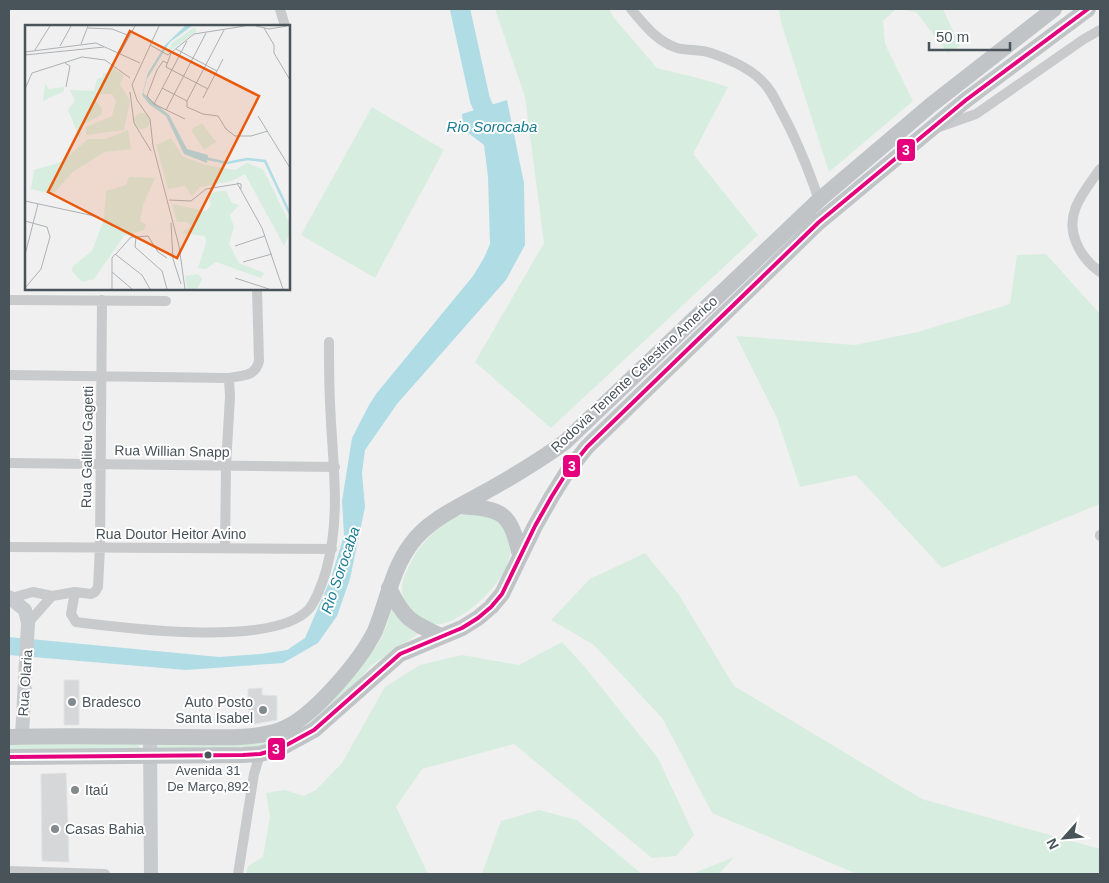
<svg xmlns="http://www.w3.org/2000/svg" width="1109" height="883" viewBox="0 0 1109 883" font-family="Arial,sans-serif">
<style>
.green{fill:#d7eddf}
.water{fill:#b0dce6}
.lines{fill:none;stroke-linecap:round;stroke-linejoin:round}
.river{stroke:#b0dce6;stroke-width:20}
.building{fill:#d6d7d9;stroke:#e2e2e3}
.minor{stroke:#c8cacb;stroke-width:10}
.secondary{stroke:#c8cbcd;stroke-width:14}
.trunk{stroke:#c0c4c7;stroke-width:16}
.bus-1-casing{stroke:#fff;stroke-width:8}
.bus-1{stroke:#e5007d;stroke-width:4}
.poi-dot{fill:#838a8e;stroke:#fff;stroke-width:2}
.bus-dot{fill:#49535a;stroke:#fff;stroke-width:2}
.labels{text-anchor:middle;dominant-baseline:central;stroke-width:4;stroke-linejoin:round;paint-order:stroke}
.bus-label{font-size:13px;fill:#49535a;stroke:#fff}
.street-label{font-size:14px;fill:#49535a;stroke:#fff}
.poi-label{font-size:14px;fill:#49535a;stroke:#fff;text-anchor:start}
.water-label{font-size:15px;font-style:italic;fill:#1b7d94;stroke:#fff}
.inset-river{fill:none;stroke:#b0dce6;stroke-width:2.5}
.inset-road{fill:none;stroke:#adb1b4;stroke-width:1}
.view{fill:#e8590c;fill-opacity:0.15;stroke:#e8590c;stroke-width:2.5}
.inset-edge{fill:none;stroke:#49535a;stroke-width:2.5}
.line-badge{stroke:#fff;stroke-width:2}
.badge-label{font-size:14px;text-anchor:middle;font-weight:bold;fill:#fff}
</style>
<rect width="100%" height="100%" fill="#f0f0f0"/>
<path class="green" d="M495,9h114l5,9 43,50 45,11 26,8 -35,67 65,81 -207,193 -76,-66 69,-119 -19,-146z
M779,9h117l-13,12 2,23 28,57 -84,71 -48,-150z
M898,9h45l17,37 -12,7 -32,-41z
M372,107l72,43 -69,128 -74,-43z
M1046,254l54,60v190l-158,64 -86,-93 -56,12 -23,-69 -41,-82 119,9 63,-13 92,-28 7,-49z
M473,511l30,12 9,22c-2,9 -4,19 -7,26 -11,19 -48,57 -72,53 -16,-3 -33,-22 -31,-39 2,-11 9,-23 14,-32 16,-22 31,-34 57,-42z
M645,553l34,42 55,91 188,113 178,50v25h-243l-145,-61 -49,-94 -69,-74 -43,-25 39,-41z
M392,604c6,14 13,24 26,30l-46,31 -43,48 -54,33 -118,4 -1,-9h98l104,-71 20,-26 9,-19z
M562,642l22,24 74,92 36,77 -18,21 -24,2 -138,-114 -92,25 -26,38 32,67h-182l2,-8 15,-9 7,-40 -4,-24 19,-3 19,6 12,-6 26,-27 43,-76 35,-22 42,-10 57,10z
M9,744h126l4,1 1,4 -131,4z
M539,810l38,10 65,54h-160l19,-53z
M734,857l-15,17h-27z"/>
<path class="water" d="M507,100l17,83 1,62 -19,35 -109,124 -32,46 -3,23 3,34 -15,72 -13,37 -19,27 -35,20 -97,7 -177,-15v-18l210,20 42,-3 26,-4 18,-12 26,-60 13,-43 -2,-34 10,-63 17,-33 7,-11 97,-118 11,-18 6,-14 -2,-67 -4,-32 -21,-16 -1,-15z"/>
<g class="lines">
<path class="river" d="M460,9l20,91 14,32"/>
</g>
<path class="building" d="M64,680h15v45h-15z
M262,688v7l15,1v24l-28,5 -1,-36z
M66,773l3,89 -27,-1 -1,-87z"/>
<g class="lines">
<path class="minor" d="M280,9l5,17
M631,9c13,15 26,33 46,39 11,3 23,1 34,5 16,5 38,15 50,27 9,8 14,19 19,29 16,29 28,59 39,91
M939,127l37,-13 108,-75 16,-9
M1100,169c-16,23 -36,44 -24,73 5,13 13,22 24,30
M9,300l157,1
M9,375l220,3c14,-3 26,-1 30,-17l-2,-72
M9,463l326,4
M1100,535v1
M9,547l323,2
M225,548l1,-83 4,-68 -1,-19
M75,592l-4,22 5,8c49,6 198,26 233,-13 8,-10 13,-25 17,-38 16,-56 6,-111 4,-169 -1,-20 -1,-40 -1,-60
M11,598l22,-6 19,4 23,-4 16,2 4,-2 3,-5 2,-40 2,-247
M28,623l24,-27
M9,871l96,3
M238,874l16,-100 6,-20"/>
<path class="secondary" d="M9,597l16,13 3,13 -6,113
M150,737l1,137"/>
<path class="trunk" d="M460,506c43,3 50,6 60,49
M389,588c15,31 22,34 52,48
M9,737c59,-2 118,0 177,0 31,0 65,3 94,-7 32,-11 80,-69 95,-99 12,-29 17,-62 36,-87 17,-24 49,-38 74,-52 27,-15 54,-31 80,-50l254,-242 112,-95 123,-96
M9,757l234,-2 17,-1 21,-6 33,-18 86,-76 62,-26 16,-10 13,-11 11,-13 33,-68 17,-30 15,-24 20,-25 232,-225 147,-122 122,-91"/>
<g class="bus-1-casing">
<path id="bus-1" d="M9,757l234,-2 17,-1 21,-6 33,-18 86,-76 62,-26 16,-10 13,-11 11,-13 33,-68 17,-30 15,-24 20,-25 232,-225 147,-122 122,-91"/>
</g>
<use href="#bus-1" class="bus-1"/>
</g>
<g class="poi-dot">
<circle cx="72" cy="702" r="5"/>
<circle cx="263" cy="710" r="5"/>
<circle cx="75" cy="790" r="5"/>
<circle cx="55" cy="829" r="5"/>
</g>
<circle class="bus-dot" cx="208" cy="755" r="4.5"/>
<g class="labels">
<g class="bus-label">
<text x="208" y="770">Avenida 31<tspan x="208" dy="16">De Março,892</tspan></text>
</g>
<g class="street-label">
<text transform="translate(634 374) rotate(-43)">Rodovia Tenente Celestino Americo</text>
<text transform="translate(87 447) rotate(-89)">Rua Galileu Gagetti</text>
<text transform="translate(172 451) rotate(1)">Rua Willian Snapp</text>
<text x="171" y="534">Rua Doutor Heitor Avino</text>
<text transform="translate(25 683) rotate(-86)">Rua Olaria</text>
</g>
<g class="poi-label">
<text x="82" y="702">Bradesco</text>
<text x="253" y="702" text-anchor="end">Auto Posto<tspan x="253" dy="16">Santa Isabel</tspan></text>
<text x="85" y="790">Itaú</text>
<text x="65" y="829">Casas Bahia</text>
</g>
<g class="water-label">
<text x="492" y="126">Rio Sorocaba</text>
<text transform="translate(340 570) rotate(-71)">Rio Sorocaba</text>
</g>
</g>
<g transform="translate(25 25)">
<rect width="265" height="265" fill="#f0f0f0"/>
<path d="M170,2l1,5 -28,20 4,-9zM85,40l14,11 -4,8 10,17 -6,29 -38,5v-8l26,-11 4,-15 -4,-7h-13l-6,4 9,10 -1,7 -20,11 -1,13 -12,-29 7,-9 -5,-11 24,1 3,-12 6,-2v-4h7zM20,58l4,6 15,-2v4l-21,10zM109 96a8 8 0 1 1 16 0a8 8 0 1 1-16 0ZM177,98l14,19 -12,8 -13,-20zM103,105l3,19 -26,3 -31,19 -21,23 -22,-5 3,-19 27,-8 27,-23h17zM146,113l12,19 23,8 29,5 12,-7 16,6 26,53 1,10 -6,14 -39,-72 -13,7 -32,6 -8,9 -7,-10 -17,3 -12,-44zM104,152l26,1 -12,27 -3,16 6,4 -2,5 -20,6 -30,43 -12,3 -10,-11 1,-5 19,-15 12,-32 2,-28 20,-6zM193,166h8l6,12 7,2 -9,10 4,12 -5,17 10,19 25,10 -3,5 -45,-16 -10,7 -8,-1 8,-25 -1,-7 -24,-3 10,-7 -4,-4h-10l-5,-18 34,7 5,-6 -3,-10zM173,249l4,5 -5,10h-10l-2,-13z" fill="#d7eddf"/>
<path d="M160,1h7l-22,16 -23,37 -4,14 26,22 18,34 21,6 -1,8 -23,-9 -18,-38 -17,-12 -7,-9 6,-22 17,-28z" fill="#b0dce6"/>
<path class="inset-river" d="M179,133l23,5 20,-4 18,2 25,53"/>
<path class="inset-road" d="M134,1l-27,59 5,15 13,19 3,27 26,100 6,43M231,1l13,3 18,-3M63,3l24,1 18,7M239,3l10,17v8l16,27M56,19l7,-18M125,20l18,10 26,-21 51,-8M35,21l11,-20M151,24l41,22M10,25l15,-24M0,27l71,-9 44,20M95,28l15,-27M146,28l-5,14 42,22M0,30l79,-8M40,38l5,3 -4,21M142,38l-4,-2 -6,9 -10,26 7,8 31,15M137,63l25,13M0,64l7,-16 50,-16 23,3 25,18M105,67l4,31 17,28M178,73l20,-39M162,76v6l16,7 15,2 8,13 9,7h16l17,-5M162,76l37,-71M129,79l33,-63M141,85l40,-77M233,91l32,52M216,164v-5l-4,-1 25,45 21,61M144,175l22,1 15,-12 31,-5M0,176l74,16M0,196l22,6 3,10 -9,32 -16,19M146,198l2,36 8,25M210,221l30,-10M91,229l15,-17h5M0,230l13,-51M218,237l29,-8M87,247l20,17M210,253l34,11M87,264v-31l3,-4 27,21 8,14M142,264l-5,-18 -27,-24 1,-10 12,-1 10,16 9,6"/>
<path class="view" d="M105,6l129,65 -82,162 -129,-66z"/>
<rect width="265" height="265" class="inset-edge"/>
</g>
<g class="line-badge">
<rect x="896" y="138" width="20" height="24" rx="5" fill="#e5007d"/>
<rect x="562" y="454" width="19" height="24" rx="5" fill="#e5007d"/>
<rect x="267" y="737" width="19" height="24" rx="5" fill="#e5007d"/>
</g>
<g class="badge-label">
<text x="906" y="155">3</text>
<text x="572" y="471">3</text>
<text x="276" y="754">3</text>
</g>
<rect width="1109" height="883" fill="none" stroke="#49535a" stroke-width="20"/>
<g transform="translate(1064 838) rotate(243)" stroke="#ffffff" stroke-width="4" paint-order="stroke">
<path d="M0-4L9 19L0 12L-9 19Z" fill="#49535a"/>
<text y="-8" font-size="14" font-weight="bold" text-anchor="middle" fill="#49535a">N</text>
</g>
<path d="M929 42v8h81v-8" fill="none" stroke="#49535a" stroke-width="2.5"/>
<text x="936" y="42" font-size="15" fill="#49535a" stroke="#ffffff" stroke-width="4" paint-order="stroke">50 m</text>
</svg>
